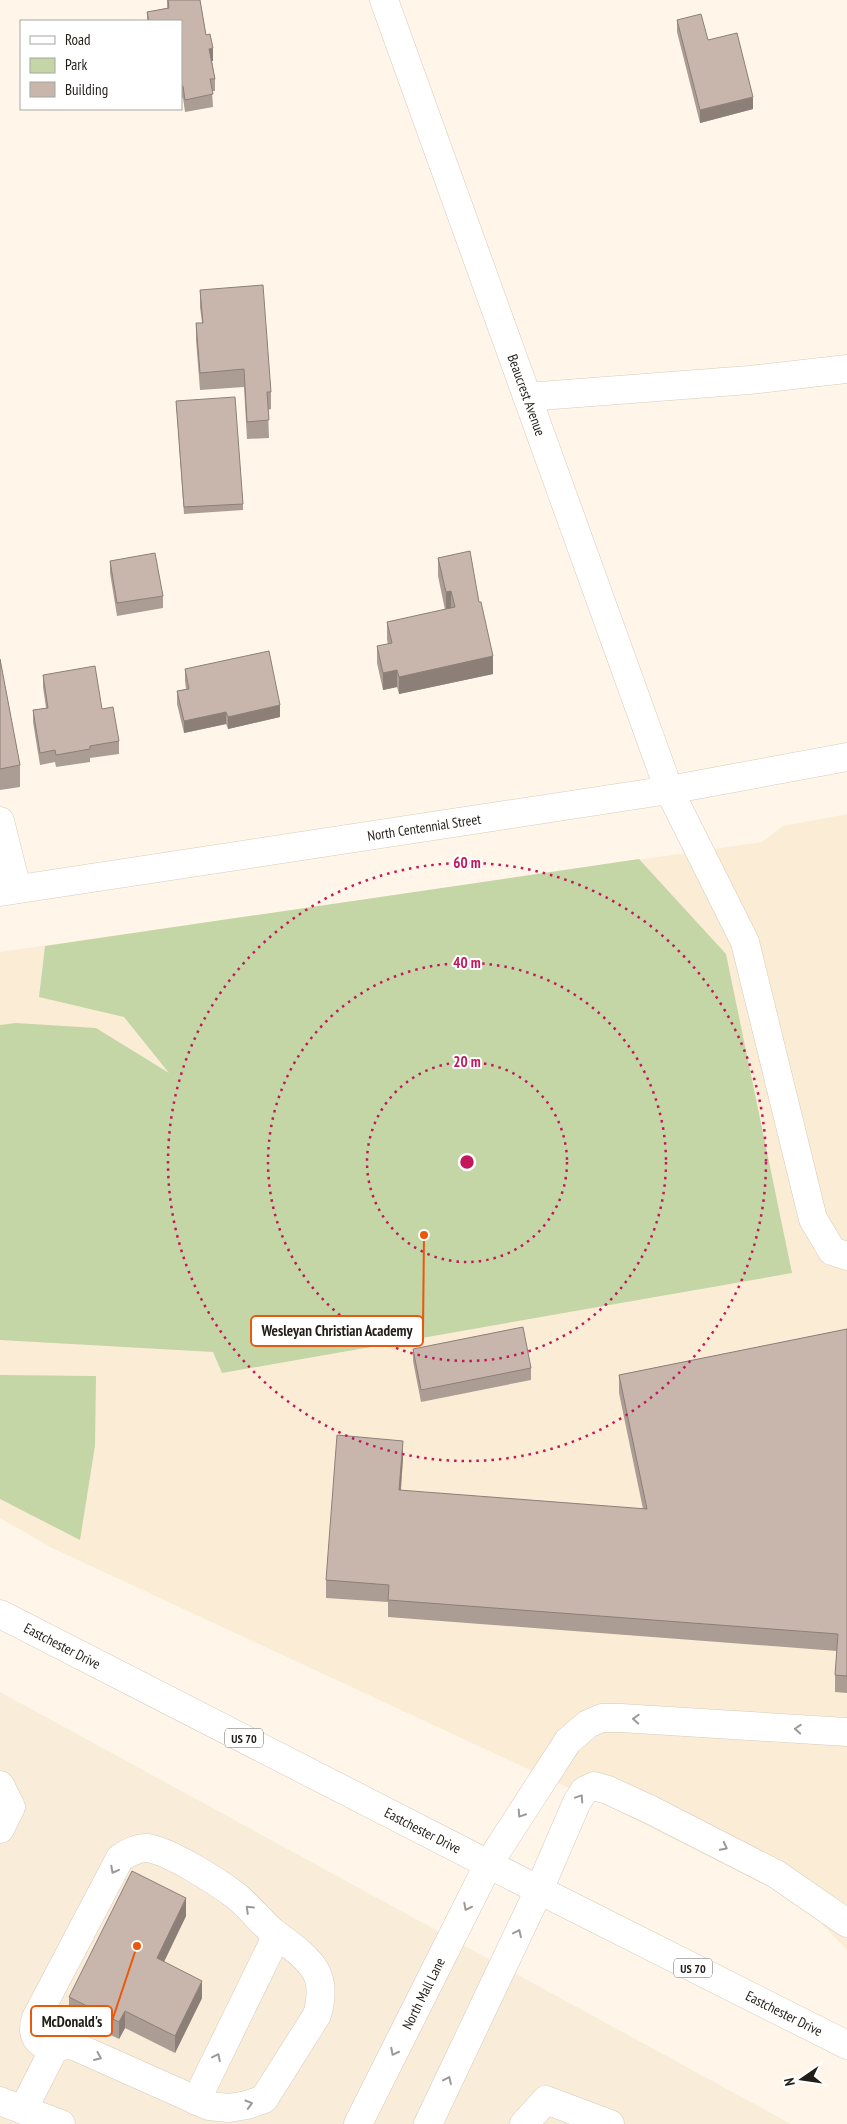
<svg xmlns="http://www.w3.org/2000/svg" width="847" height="2124" viewBox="0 0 847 2124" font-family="'PT Sans Narrow',sans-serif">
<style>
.commercial{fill:#f9ecd8}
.built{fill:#fbedd5}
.green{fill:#c4d5a6}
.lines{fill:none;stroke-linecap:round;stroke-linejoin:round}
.minor-casing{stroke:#d5cbbb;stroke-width:29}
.major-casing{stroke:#d5cbbb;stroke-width:29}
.minor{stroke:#fff;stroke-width:28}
.major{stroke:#fff;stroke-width:28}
.wall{fill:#ac9d94}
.shaded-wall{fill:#8c7f78}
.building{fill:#c8b6ac;stroke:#8c7f78}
.oneway{stroke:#9b9a97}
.ring{fill:none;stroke:#c2185b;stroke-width:2.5;stroke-dasharray:2.5 5}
.labels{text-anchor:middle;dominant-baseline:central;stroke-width:4;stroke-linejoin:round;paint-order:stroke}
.shield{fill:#fff;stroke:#64625d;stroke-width:1}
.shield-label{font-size:12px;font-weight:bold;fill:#211e18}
.street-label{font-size:14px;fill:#211e18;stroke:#fff}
.centre{fill:#c2185b;stroke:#fff;stroke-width:2.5}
.ring-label{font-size:15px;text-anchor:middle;font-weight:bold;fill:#c2185b;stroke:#fff;stroke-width:4;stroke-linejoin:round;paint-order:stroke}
.leader{fill:none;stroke:#e8590c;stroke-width:2}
.callout-dot{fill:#e8590c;stroke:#fff;stroke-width:2}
.callout{fill:#fff;stroke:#e8590c;stroke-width:2}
.callout-label{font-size:15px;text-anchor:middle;font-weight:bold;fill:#211e18}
</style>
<rect width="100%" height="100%" fill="#fff6e9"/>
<path class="commercial" d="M0,1692l791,432h-791z"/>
<path class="built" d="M847,814v1136l-46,-47 -189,-95 -560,-260 -52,-30v-566l762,-110 21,-16z"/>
<path class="green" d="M639,859l87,95 66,319 -570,100 -9,-21 -213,-12v-315l16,-2 80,5 73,45 -45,-56 -85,-20 6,-51z
M0,1375l96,1 -1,70 -15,94 -80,-41z"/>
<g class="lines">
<g class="minor-casing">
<g id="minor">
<path id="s1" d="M384,0l285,790 76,152 68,277 19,32 15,5"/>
<path d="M527,397l222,-17 98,-11"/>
<path d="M0,821l17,68"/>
<path d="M0,1785l11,22 -11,22"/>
<path d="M0,2101l61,23"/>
<path d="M196,2101l81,-166"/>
<path d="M23,2110l30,-59 7,-5 12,-1 137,61 20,2 18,-3 17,-6 53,-84c4,-14 6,-32 -2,-45 -10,-16 -27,-26 -42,-38 -13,-11 -24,-26 -38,-37 -19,-14 -64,-43 -87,-47 -10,-1 -20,5 -28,10l-84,160c-6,18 1,24 17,33"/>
<path id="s2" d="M358,2124l131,-261 79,-122 20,-17 14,-6h19l226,14"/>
<path d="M428,2124l111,-234 38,-88 7,-11 10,-5 14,4 43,20 125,64 71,49"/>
<path d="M524,2124l22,-24 64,24"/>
</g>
</g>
<g class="major-casing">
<g id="major">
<path id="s3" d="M0,892l669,-102 178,-33"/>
<path id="s4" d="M0,1614l539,276 308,155"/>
</g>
</g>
<use href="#minor" class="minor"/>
<use href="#major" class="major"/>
</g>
<path class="wall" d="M167,0h33l6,35 7,26h-1l3,18v12h-3l1,16 -28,5 -2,-14 -2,1v-78h-34v-9l20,-4z
M677,20l31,20 45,69 -53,14 -23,-91z
M200,290l71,102v17l-3,1 1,28 -22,1 -3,-52 -44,3 -4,-50v-17h6l-2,-16z
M176,401l67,103v6l-59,4z
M438,558l41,44 14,72 -94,20 -2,-7 -14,3 -6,-27v-17l11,-2 -1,-4v-18l58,-12 -7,-34z
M110,561l53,35v12l-46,8 -7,-43z
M0,659l20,106v22l-20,3z
M185,669l95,48 -52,12 -2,-5 -42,9 -7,-29v-13l9,-2 -1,-8z
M43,675l59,34 17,32v13l-29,4v4l-34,5 -1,-5 -15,3 -7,-43v-12l13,-2 -3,-21z
M847,1329v364l-12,-1v-17l2,-24 -449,-34v-15l-62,-4v-18l77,-122 -2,33 242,18 -24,-116v-18z
M413,1349l118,19v12l-110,22 -8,-41z
M186,1916l-22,46 38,36 -27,55 -50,-25 -6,11 -50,-24v-18z"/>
<path class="shaded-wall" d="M213,48v13h-4v-12z
M753,97v12l-53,14v-13z
M451,591v17l-5,2v-18z
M493,656v18l-94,20v-17z
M397,670v17l-14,3v-17z
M280,705v12l-52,12v-12z
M226,712v12l-42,9v-12z
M403,1441v17l-4,50v-18z
M186,1898v18l-29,60v-18z
M202,1981v17l-27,55v-17z
M125,2011v17l-6,11v-17z"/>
<path class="building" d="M168,0h32l6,35 4,-1 3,14 -4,1 6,30h-5l3,15 -28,6 -2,-14h-2v-65h-32l-2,-9 22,-4z
M701,14l7,26 29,-7 16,64 -53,13 -23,-90z
M263,285l8,107h-4l2,28 -22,2 -3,-53 -44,4 -4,-50h7l-3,-33z
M235,397l8,107 -59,3 -8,-106z
M470,551l9,51h2l12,54 -94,21 -2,-7 -14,3 -6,-27 15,-3 -5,-21 68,-15 -4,-16 -5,1 -8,-34z
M155,553l8,43 -46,7 -7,-42z
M269,651l11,54 -52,12 -2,-5 -42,9 -7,-30 12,-2 -4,-20z
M0,659l20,106 -20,4z
M95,666l7,43 11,-2 6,34 -29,5v3l-34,6 -1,-5 -15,3 -7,-43 15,-2 -5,-33z
M523,1327l8,41 -110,22 -8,-41z
M847,1329v347l-12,-1 3,-41 -450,-34 1,-15 -63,-5 11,-145 66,6 -4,49 248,19 -28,-134z
M132,1871l54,27 -29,60 45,23 -27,55 -50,-25 -6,11 -50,-25z"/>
<defs><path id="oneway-chevron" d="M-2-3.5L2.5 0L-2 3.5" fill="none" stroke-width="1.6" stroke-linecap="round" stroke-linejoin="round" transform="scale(1.25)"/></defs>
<g class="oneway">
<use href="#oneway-chevron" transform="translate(636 1719) rotate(-177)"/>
<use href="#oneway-chevron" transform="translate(798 1729) rotate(-176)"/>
<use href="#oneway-chevron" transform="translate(580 1798) rotate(-56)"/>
<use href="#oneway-chevron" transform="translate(521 1814) rotate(123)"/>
<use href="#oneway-chevron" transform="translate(724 1847) rotate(27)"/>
<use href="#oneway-chevron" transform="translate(114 1870) rotate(118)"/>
<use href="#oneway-chevron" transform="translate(467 1907) rotate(117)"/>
<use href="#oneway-chevron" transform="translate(249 1909) rotate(-136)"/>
<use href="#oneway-chevron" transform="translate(518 1933) rotate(-65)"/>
<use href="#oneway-chevron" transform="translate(394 2052) rotate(117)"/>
<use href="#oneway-chevron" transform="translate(98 2057) rotate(24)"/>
<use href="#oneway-chevron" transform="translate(217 2057) rotate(-64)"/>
<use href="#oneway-chevron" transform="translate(448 2080) rotate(-65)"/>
<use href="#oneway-chevron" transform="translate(249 2104) rotate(-16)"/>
</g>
<g class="ring">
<circle cx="467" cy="1162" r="100"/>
<circle cx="467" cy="1162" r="199"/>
<circle cx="467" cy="1162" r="299"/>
</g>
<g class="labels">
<g class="shield">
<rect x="225" y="1728.5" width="38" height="19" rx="4"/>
<rect x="674" y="1958.5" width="38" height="19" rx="4"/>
</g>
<g class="shield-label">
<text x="244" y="1738">US 70</text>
<text x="693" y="1968">US 70</text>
</g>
<g class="street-label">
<text stroke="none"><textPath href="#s1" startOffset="420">Beaucrest Avenue</textPath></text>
<text stroke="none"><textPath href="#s3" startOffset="429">North Centennial Street</textPath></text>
<text stroke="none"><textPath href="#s4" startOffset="70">Eastchester Drive</textPath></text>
<text stroke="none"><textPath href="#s4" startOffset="475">Eastchester Drive</textPath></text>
<text stroke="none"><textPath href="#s2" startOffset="146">North Mall Lane</textPath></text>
<text stroke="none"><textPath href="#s4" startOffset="880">Eastchester Drive</textPath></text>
</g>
</g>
<circle cx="467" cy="1162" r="8" class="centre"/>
<g class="ring-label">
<text x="467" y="868">60 m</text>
<text x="467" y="968">40 m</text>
<text x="467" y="1067">20 m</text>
</g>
<path class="leader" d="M424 1235L423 1331M137 1946L112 2021"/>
<g class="callout-dot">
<circle cx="424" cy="1235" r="5"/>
<circle cx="137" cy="1946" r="5"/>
</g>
<g class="callout">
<rect x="251" y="1316" width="172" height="30" rx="5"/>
<rect x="31" y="2006" width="81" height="30" rx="5"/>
</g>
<g class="callout-label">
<text x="337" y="1336">Wesleyan Christian Academy</text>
<text x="72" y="2027">McDonald's</text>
</g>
<rect x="20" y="20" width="162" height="90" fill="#ffffff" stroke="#a6a5a3"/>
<rect x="30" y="36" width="25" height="8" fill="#ffffff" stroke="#a6a5a3"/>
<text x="65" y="45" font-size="15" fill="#211e18">Road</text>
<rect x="30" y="58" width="25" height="15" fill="#c4d5a6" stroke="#a6a5a3"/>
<text x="65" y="70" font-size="15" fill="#211e18">Park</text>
<rect x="30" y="82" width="25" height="15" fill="#c8b6ac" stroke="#a6a5a3"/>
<text x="65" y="95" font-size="15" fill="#211e18">Building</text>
<g transform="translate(802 2079) rotate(257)" stroke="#ffffff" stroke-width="4" paint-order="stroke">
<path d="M0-4L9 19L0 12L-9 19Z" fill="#211e18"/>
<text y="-8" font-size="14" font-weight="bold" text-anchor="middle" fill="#211e18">N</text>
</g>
</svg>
